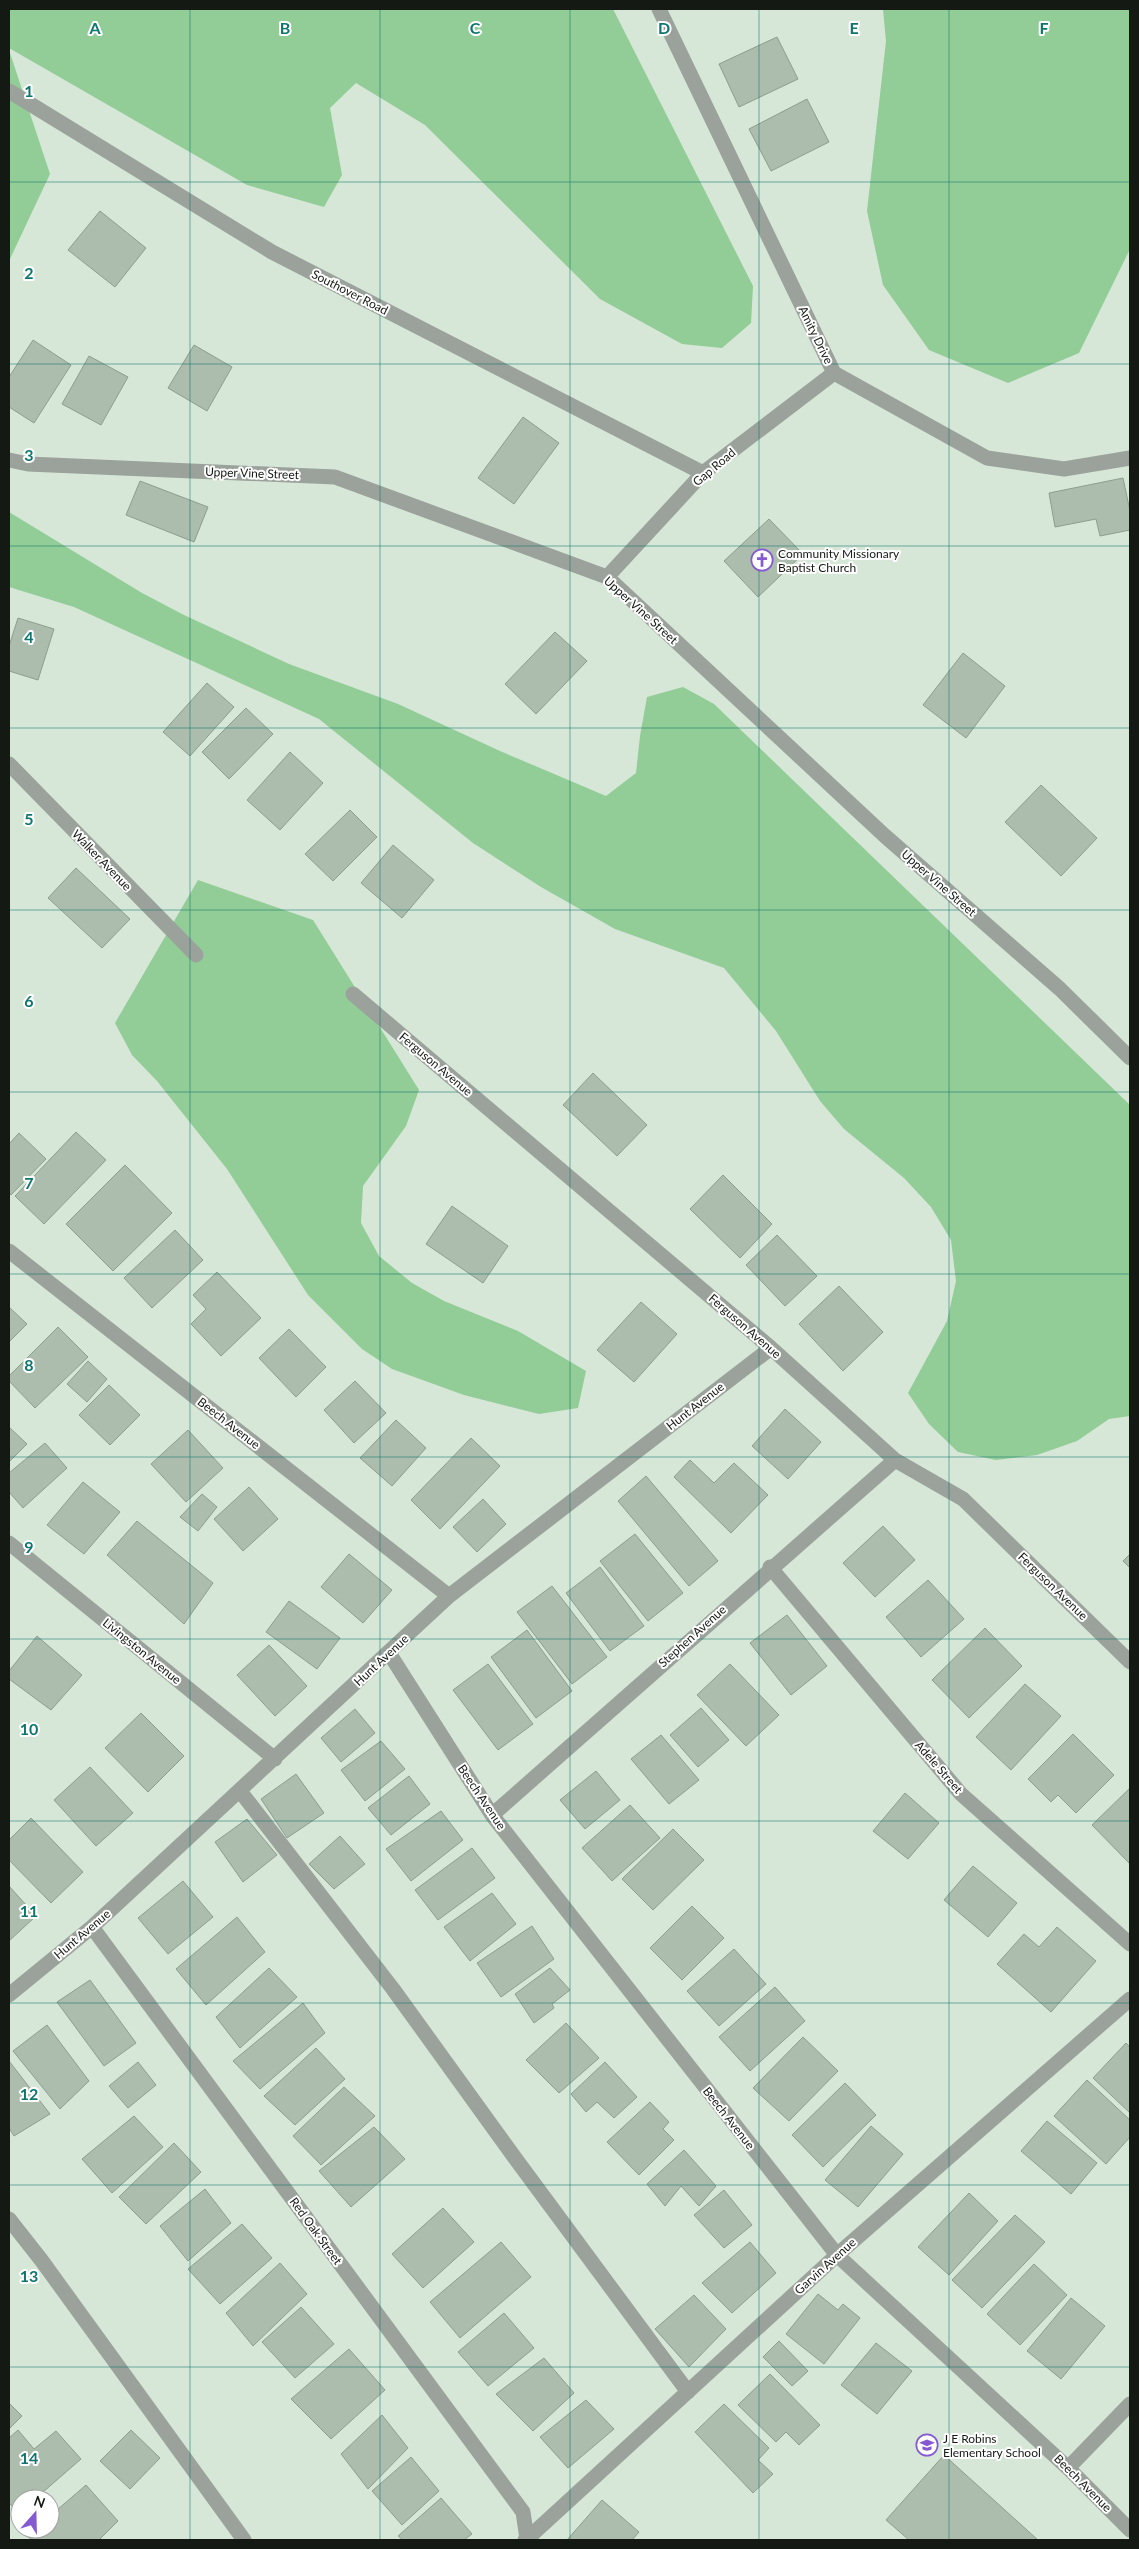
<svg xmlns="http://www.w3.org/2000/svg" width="1139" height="2549" viewBox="0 0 1139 2549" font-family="Lato,sans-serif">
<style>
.green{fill:#92cc97}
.building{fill:#acbcad;stroke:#8d9d8e}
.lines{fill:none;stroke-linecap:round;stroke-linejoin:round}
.minor{stroke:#9ba19b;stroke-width:15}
.grid{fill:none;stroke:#0f766e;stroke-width:1;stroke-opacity:0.55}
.labels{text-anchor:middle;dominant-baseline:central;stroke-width:4;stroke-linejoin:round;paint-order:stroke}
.street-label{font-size:12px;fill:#141914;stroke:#fff}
.poi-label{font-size:12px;fill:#141914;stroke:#fff;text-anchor:start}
.grid-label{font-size:16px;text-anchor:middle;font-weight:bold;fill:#0f766e;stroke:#fff;stroke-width:4;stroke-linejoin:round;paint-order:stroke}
</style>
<rect width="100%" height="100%" fill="#d6e7d7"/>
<path class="green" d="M9,9h604l140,277 -2,37 -29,25 -40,-4 -82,-45 -175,-174 -69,-42 -26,25 12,67 -18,32 -77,-22 -238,-137z
M883,9h247v240l-51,104 -71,30 -79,-33 -46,-65 -16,-74 19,-170z
M9,50l41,124 -41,87z
M9,512l133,81 42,22 105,49 109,40 102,47 106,45 30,-23 4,-37 7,-39 36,-10 31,17 416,401v311l-21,3 -32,22 -40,14 -41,5 -38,-8 -29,-28 -21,-31 39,-72 9,-40 -5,-41 -20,-33 -27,-29 -60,-49 -24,-28 -44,-70 -52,-63 -109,-39 -74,-42 -68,-44 -154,-124 -245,-112 -65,-20z
M198,880l115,40 106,170 -13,36 -43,60 -2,37 18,33 33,27 32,18 74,30 68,40 -8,37 -39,6 -75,-19 -72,-26 -30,-20 -54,-54 -81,-126 -70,-88 -25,-26 -17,-32z"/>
<path class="building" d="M777,37l21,42 -59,28 -20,-43z
M807,99l22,43 -58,29 -22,-42z
M100,211l46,37 -31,39 -47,-37z
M33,340l38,25 -37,58 -25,-16v-30z
M194,345l38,22 -25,44 -39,-23z
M89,356l39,21 -27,48 -39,-21z
M523,417l36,26 -45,61 -36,-26z
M1123,478l7,33v19l-30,6 -4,-17 -41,8 -6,-34z
M140,481l68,26 -14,35 -68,-27z
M769,519l34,35 -45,43 -34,-36z
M18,618l36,11 -16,51 -29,-9v-25z
M555,632l32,29 -51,53 -31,-30z
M963,653l42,33 -39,52 -43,-33z
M207,683l27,24 -44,49 -27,-24z
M246,708l27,26 -44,45 -27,-27z
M290,752l33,31 -43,47 -33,-30z
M1041,785l56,53 -36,38 -56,-54z
M350,810l27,27 -44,44 -28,-27z
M393,845l41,35 -32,38 -41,-35z
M76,868l54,51 -28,29 -54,-50z
M593,1073l54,52 -30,31 -54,-51z
M76,1132l30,28 -62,64 -29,-28z
M19,1133l27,26 -35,36 -2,-3v-48z
M125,1165l47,48 -59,58 -47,-47z
M723,1175l49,49 -32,34 -50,-49z
M452,1206l56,40 -25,37 -57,-39z
M175,1230l28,30 -51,48 -28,-30z
M777,1235l40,41 -32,30 -39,-41z
M217,1272l44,46 -40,38 -30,-32 15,-15 -13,-14z
M839,1286l44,46 -40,39 -44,-47z
M641,1302l36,32 -43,48 -37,-32z
M9,1307l18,17 -18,18z
M58,1327l30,30 -53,51 -26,-27v-5z
M289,1329l37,38 -30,30 -37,-39z
M88,1361l19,18 -20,23 -20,-18z
M355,1381l31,32 -32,30 -30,-33z
M109,1385l31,30 -30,30 -31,-30z
M785,1409l36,33 -33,37 -36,-33z
M396,1420l30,28 -34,38 -32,-28z
M9,1427l18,17 -18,18z
M188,1430l35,38 -37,34 -35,-38z
M471,1438l29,28 -60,63 -29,-29z
M45,1443l22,25 -44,40 -14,-16v-19z
M690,1460l24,23 20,-20 34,32 -37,38 -57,-56z
M646,1476l72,85 -29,25 -71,-85z
M83,1482l37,30 -36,42 -37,-29z
M249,1487l29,32 -35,32 -29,-32z
M202,1494l15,13 -19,24 -18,-14z
M483,1499l23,25 -29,28 -24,-25z
M137,1521l76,62 -29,41 -77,-69z
M883,1526l32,34 -40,37 -32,-34z
M635,1534l48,59 -35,28 -48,-60z
M349,1554l43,36 -29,33 -42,-36z
M1130,1554v14l-7,-7z
M600,1567l44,59 -34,25 -44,-58z
M928,1580l36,39 -43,38 -35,-40z
M552,1586l55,71 -35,27 -55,-72z
M289,1601l51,37 -23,31 -51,-37z
M787,1615l40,51 -36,29 -41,-52z
M985,1628l37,38 -53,52 -37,-38z
M527,1630l45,61 -36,27 -45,-61z
M37,1636l45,39 -31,35 -42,-31v-8z
M269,1645l38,41 -32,30 -38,-41z
M488,1664l45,60 -35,26 -45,-60z
M730,1664l49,51 -33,31 -49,-51z
M1025,1684l36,32 -50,54 -35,-33z
M701,1708l28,32 -31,27 -28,-32z
M355,1709l20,24 -34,29 -20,-24z
M141,1713l43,43 -36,36 -43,-44z
M1073,1734l41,41 -38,38 -18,-18 -7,7 -23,-23z
M661,1735l38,45 -30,24 -38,-45z
M381,1741l24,28 -40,32 -24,-31z
M90,1767l43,46 -37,33 -42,-46z
M596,1771l24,29 -35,29 -25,-29z
M296,1774l28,39 -37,25 -26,-39z
M409,1776l21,28 -39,31 -23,-27z
M1130,1788v73l-1,2 -37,-38z
M905,1793l34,30 -31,36 -35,-28z
M630,1805l30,33 -48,43 -30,-33z
M441,1811l22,29 -52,41 -25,-32z
M31,1818l52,54 -32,31 -42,-43v-20z
M247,1819l30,36 -34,27 -28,-40z
M673,1829l31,31 -51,50 -31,-31z
M340,1836l25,28 -31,25 -25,-25z
M472,1848l23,30 -57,42 -23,-30z
M973,1866l44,37 -29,34 -44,-37z
M183,1881l30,36 -45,37 -30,-36z
M9,1886l27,30 -27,25z
M492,1893l24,31 -46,37 -26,-34z
M692,1906l32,32 -42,42 -32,-32z
M237,1917l28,35 -59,53 -30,-36z
M532,1926l22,33 -53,38 -24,-34z
M1057,1927l39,34 -45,51 -54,-48 27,-30 15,13z
M734,1949l32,35 -47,42 -32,-35z
M269,1968l28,29 -57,51 -24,-31z
M550,1968l20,22 -18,14 2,4 -20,15 -19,-29z
M90,1980l46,63 -32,23 -47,-64z
M775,1987l30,34 -55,50 -31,-34z
M303,2003l22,30 -65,56 -27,-28z
M566,2023l33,35 -40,35 -33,-33z
M47,2025l42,56 -29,28 -47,-58z
M803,2037l35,34 -49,50 -36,-33z
M1126,2043l4,4v66l-37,-35z
M316,2048l29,31 -50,46 -31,-29z
M9,2061l41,53 -36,22 -5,-8z
M138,2062l18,23 -28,23 -19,-22z
M605,2062l32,35 -23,21 -17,-16 -11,10 -15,-18z
M1087,2080l43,40v17l-24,27 -52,-48z
M845,2083l31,32 -53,52 -31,-32z
M344,2087l31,29 -54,49 -28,-29z
M650,2102l19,20 -6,7 11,11 -35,35 -32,-33z
M134,2116l29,31 -51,46 -30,-34z
M1047,2121l50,42 -26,31 -50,-43z
M871,2126l32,28 -45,53 -33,-27z
M374,2127l31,32 -54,48 -32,-36z
M174,2143l27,29 -55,52 -27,-27z
M684,2150l32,36 -17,20 -18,-20 -16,20 -18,-22z
M205,2189l26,34 -43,38 -28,-35z
M724,2190l28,35 -28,23 -30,-33z
M969,2193l29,28 -49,54 -31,-28z
M443,2208l31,34 -51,46 -31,-34z
M1015,2215l30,27 -63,66 -30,-28z
M242,2224l30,34 -52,46 -32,-35z
M501,2242l30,35 -71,61 -30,-36z
M750,2242l26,31 -44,40 -30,-30z
M280,2263l27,31 -54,52 -27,-33z
M1034,2264l33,31 -47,50 -33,-31z
M818,2294l20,16 5,-6 17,14 -36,46 -38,-30z
M694,2295l32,34 -37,38 -34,-38z
M1071,2298l34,28 -44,53 -34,-28z
M301,2307l33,37 -39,34 -33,-36z
M504,2313l30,35 -46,38 -30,-34z
M779,2341l29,30 -16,15 -29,-29z
M876,2343l36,28 -35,43 -36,-29z
M349,2349l36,41 -54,49 -40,-40z
M544,2358l30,35 -41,38 -37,-37z
M770,2374l50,51 -21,20 -13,-13 -10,10 -38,-37z
M586,2400l28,29 -46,39 -28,-31z
M9,2403l13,13 -13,13z
M724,2404l45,44 -11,12 15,14 -20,19 -58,-61z
M382,2415l26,33 -40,41 -27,-35z
M18,2430l16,19 22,-18 25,28 -46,40h-15l-1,14 -10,-10v-65z
M131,2430l29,28 -30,31 -30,-28z
M944,2455l94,85h-129l-23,-20z
M411,2457l28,34 -37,34 -30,-34z
M86,2485l32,36 -19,19h-67l-5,-4 8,-7h15v-13z
M441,2498l31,36 -8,6h-61l-5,-4z
M602,2500l37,32 -7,8h-65z"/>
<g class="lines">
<path class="minor" d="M659,9l175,364 153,85 77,11 66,-11
M9,91l263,161 431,221
M9,460l19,4 307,13 272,100 278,259 175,153 70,69
M607,577l96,-104 131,-100
M9,764l187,191
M353,994l418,354 124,112 68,39 167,163
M9,1251l440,345
M9,1543l266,216
M770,1567l191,227 169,150
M389,1653l103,162 345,440 231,213 62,62
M240,1791l153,198 122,169 173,234
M492,1815l403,-355
M92,1927l431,585 4,27 -2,1
M9,1995l83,-68 357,-331 322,-248
M9,2219l33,42 202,279
M1068,2468l62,-64
M527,2539l310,-284 293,-256"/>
</g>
<path class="grid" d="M190,9v2531M380,9v2531M570,9v2531M759,9v2531M949,9v2531M9,182h1121M9,364h1121M9,546h1121M9,728h1121M9,910h1121M9,1092h1121M9,1274h1121M9,1457h1121M9,1639h1121M9,1821h1121M9,2003h1121M9,2185h1121M9,2367h1121"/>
<defs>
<g id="church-ring" transform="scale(1.125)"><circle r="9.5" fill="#fff" stroke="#8459d2" stroke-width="1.5"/><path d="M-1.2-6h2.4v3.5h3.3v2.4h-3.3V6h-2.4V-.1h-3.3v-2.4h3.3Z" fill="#8459d2"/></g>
<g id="school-ring" transform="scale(1.125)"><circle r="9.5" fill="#fff" stroke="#8459d2" stroke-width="1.5"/><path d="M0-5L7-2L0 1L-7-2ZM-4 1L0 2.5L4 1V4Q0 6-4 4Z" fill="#8459d2"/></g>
</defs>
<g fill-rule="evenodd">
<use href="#church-ring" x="762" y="560"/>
<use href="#school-ring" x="927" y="2445"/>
</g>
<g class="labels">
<g class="street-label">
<text transform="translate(350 292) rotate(27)">Southover Road</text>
<text transform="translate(816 335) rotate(64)">Amity Drive</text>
<text transform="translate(714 467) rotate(-40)">Gap Road</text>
<text transform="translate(252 473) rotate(2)">Upper Vine Street</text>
<text transform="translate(641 610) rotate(42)">Upper Vine Street</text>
<text transform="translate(102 860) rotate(46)">Walker Avenue</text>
<text transform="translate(939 883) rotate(41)">Upper Vine Street</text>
<text transform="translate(436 1064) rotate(40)">Ferguson Avenue</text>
<text transform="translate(745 1326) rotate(41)">Ferguson Avenue</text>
<text transform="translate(695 1406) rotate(-38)">Hunt Avenue</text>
<text transform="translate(229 1423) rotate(38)">Beech Avenue</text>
<text transform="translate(1053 1586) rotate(44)">Ferguson Avenue</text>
<text transform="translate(692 1636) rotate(-42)">Stephen Avenue</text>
<text transform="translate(142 1651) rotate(39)">Livingston Avenue</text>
<text transform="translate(381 1660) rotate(-43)">Hunt Avenue</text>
<text transform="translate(939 1767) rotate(49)">Adele Street</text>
<text transform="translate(482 1797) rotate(56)">Beech Avenue</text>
<text transform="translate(82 1934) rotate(-40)">Hunt Avenue</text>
<text transform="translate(729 2118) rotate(52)">Beech Avenue</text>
<text transform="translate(316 2231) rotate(54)">Red Oak Street</text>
<text transform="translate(825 2266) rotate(-42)">Garvin Avenue</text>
<text transform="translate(1083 2483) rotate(45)">Beech Avenue</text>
</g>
<g class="poi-label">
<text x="778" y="553">Community Missionary<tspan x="778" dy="14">Baptist Church</tspan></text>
<text x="943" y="2438">J E Robins<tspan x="943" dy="14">Elementary School</tspan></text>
</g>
</g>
<g class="grid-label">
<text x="95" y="34">A</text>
<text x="285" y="34">B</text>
<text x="475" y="34">C</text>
<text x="664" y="34">D</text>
<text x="854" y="34">E</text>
<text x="1044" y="34">F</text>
<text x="29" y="97">1</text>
<text x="29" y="279">2</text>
<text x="29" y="461">3</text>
<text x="29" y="643">4</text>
<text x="29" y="825">5</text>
<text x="29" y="1007">6</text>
<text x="29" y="1189">7</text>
<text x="29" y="1371">8</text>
<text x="29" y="1553">9</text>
<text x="29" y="1735">10</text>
<text x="29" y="1917">11</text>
<text x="29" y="2100">12</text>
<text x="29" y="2282">13</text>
<text x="29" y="2464">14</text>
</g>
<rect width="1139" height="2549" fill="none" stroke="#141914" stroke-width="20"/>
<g transform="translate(35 2514) rotate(20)"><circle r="24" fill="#ffffff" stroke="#a1a3a1"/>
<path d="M0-4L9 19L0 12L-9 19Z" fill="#8459d2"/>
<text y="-8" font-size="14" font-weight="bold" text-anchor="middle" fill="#141914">N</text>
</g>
</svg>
